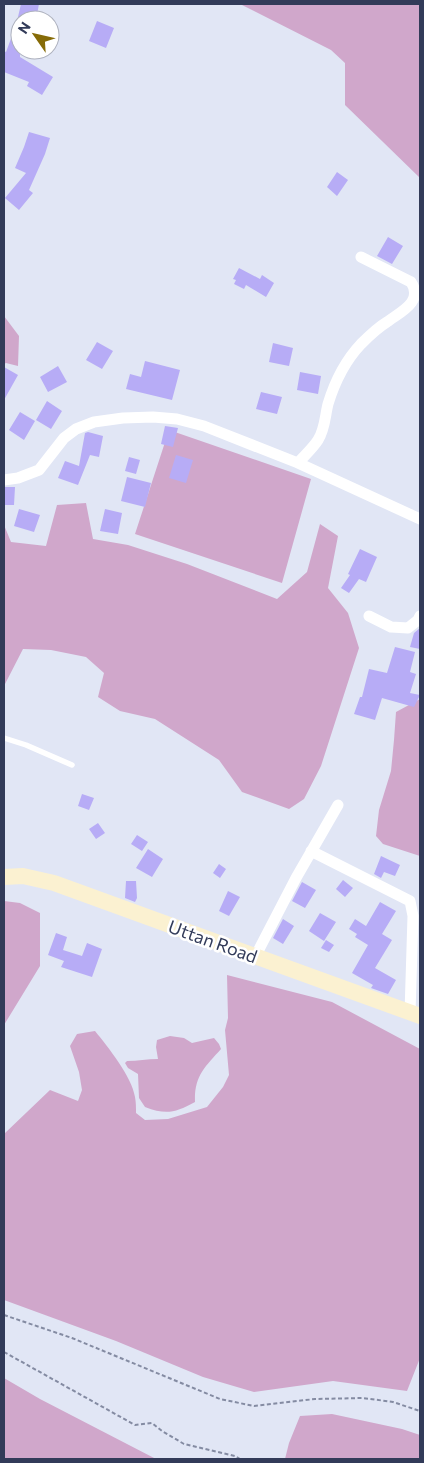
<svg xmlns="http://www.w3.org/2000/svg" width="424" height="1463" viewBox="0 0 424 1463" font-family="Commissioner,sans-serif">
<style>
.green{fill:#d0a7cb}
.building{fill:#b7acf6}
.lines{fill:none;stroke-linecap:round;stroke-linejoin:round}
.path{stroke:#848ba2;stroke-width:2;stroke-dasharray:4 2.5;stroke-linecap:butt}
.lane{stroke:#fff;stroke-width:5.5}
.street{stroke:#fff;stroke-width:11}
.secondary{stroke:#fbf1d1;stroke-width:16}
.labels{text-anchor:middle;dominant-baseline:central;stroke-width:5;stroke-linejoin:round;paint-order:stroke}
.street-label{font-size:18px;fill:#323b59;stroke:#fff}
</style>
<rect width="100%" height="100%" fill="#e1e6f5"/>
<path class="green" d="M240,4h180v174l-75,-73v-42l-14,-13z
M4,316l15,20 -1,30 -12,-3 -2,1z
M169,430l142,49 -29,104 -147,-49z
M86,503l7,36 35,6 59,19 90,35 30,-27 13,-48 18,12 -10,52 20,25 11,35 -38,118 -17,33 -15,10 -47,-17 -23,-32 -64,-41 -35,-8 -22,-14 6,-24 -18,-16 -35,-7 -28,-1 -19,37v-161l7,17 35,4 11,-41z
M420,699v157l-37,-12 -7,-8 3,-26 12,-39 3,-31 2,-28z
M4,901l16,2 20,10v53l-36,59z
M227,975l105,27 88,47v309l-13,33 -74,-10 -79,11 -51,-15 -87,-36 -112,-41v-166l46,-44 28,11 4,-11 -3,-18 -9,-26 7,-12 18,-3c13,16 37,46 40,66 1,5 1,11 1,16l9,7 23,-1 39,-12 16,-20 6,-12 -4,-45 3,-12z
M170,1036l14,2 8,5 22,-5 5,6 2,5c-16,18 -27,27 -26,53 -20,11 -29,13 -50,5l-6,-9 -1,-24 -10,-6 -3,-5 2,-2c11,0 20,-2 31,-2l-2,-12 1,-7z
M4,1378l36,21 116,60h-152z
M332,1414l70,15 18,6v24h-135l4,-16 11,-27z"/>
<path class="building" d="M21,4h18l-3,16 -16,-2v39l33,20 -11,18 -15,-9 2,-4 -25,-10v-21l2,1 13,-35h-1z
M97,21l17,7 -8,20 -17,-7z
M29,132l21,6 -5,16 -16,36 4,3 -14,17 -14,-12 21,-25 -11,-5 9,-21z
M337,172l11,8 -11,16 -10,-9z
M388,237l15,9 -11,18 -15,-8z
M239,268l21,11 2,-4 12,8 -8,14 -20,-12 -2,4 -10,-5 2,-4 -3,-1z
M97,342l16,9 -11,18 -16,-9z
M273,343l20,5 -4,18 -20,-4z
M145,361l35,9 -8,30 -46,-11 4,-15 11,3z
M58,366l9,16 -19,10 -8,-15z
M4,367l14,8 -14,25z
M300,372l21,4 -3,18 -21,-4z
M261,392l21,5 -5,17 -21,-5z
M47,401l15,10 -11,18 -15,-9z
M20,412l15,9 -11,19 -15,-10z
M165,426l13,2 -5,19 -12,-3z
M88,432l15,4 -4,21 -9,-2 -12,30 -20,-7 7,-17 14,5 6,-33z
M176,455l17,5 -7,23 -17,-5z
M129,457l11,3 -4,14 -11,-3z
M127,477l24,6 -6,24 -24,-6z
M4,487h11l-1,18h-10z
M19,509l21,6 -6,17 -20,-6z
M105,509l17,4 -4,21 -18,-3z
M360,549l17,8 -11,25 -7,-3 -10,14 -8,-5 9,-13 -2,-1z
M420,628v21l-10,-2 4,-14z
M395,647l20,5 -5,20 6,2 -6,19 10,2 -6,12 -32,-9 -7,22 -21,-6 6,-17h2l7,-28 18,4z
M82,794l12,4 -5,12 -11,-4z
M98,823l7,10 -9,6 -7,-10z
M137,835l11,7 -6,9 -11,-7z
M148,849l15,10 -11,18 -16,-9z
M381,856l19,9 -5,11 -11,-4 -3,6 -7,-4z
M219,864l7,5 -6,9 -7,-5z
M343,880l10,8 -8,9 -9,-8z
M126,881h10l1,17 -2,4 -10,-4z
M302,882l14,8 -11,18 -13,-7z
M228,891l12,6 -11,19 -10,-5z
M380,902l16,9 -14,23 10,6 -17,28 21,12 -8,14 -17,-6 2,-3 -21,-12 16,-28 -13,-8 2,-3 -8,-5 6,-10 11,7z
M320,913l16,9 -12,19 -15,-10z
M283,919l11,7 -11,18 -10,-6z
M56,933l11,4 -4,13 19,6 5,-13 15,6 -10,28 -31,-10 3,-6 -16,-6z
M326,940l8,5 -5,7 -8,-4z"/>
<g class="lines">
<path class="path" d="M4,1315l68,23 148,61 34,7 61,-7 48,-1 30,4 27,9
M4,1352l131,73 17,-2 10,8 22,13 51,12 5,3"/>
<path class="lane" d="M4,738l22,7 46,20"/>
<path class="street" d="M361,257l50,25c13,20 -11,30 -24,40 -10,6 -18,14 -26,22 -16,17 -26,37 -33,60 -3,12 -3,25 -10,36 -5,8 -14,16 -20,23l122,56
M4,480l14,-2 21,-8 25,-32 12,-9 18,-7 29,-4 30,-1 24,2 27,7 94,37
M369,616l22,11 17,1 10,-8 2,-4
M311,851l99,50 3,15 -3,97
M255,957l41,-79 42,-73"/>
<path class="secondary" d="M4,877l19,-1 31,7 366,133"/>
</g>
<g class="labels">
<g class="street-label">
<text transform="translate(213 941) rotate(20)">Uttan Road</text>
</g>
</g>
<rect width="424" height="1463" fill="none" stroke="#323b59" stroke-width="10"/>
<g transform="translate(35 35) rotate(304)"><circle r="24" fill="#ffffff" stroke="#adb1bd"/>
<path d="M0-4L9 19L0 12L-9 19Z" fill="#866b07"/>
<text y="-8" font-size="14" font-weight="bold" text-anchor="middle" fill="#323b59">N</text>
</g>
</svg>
